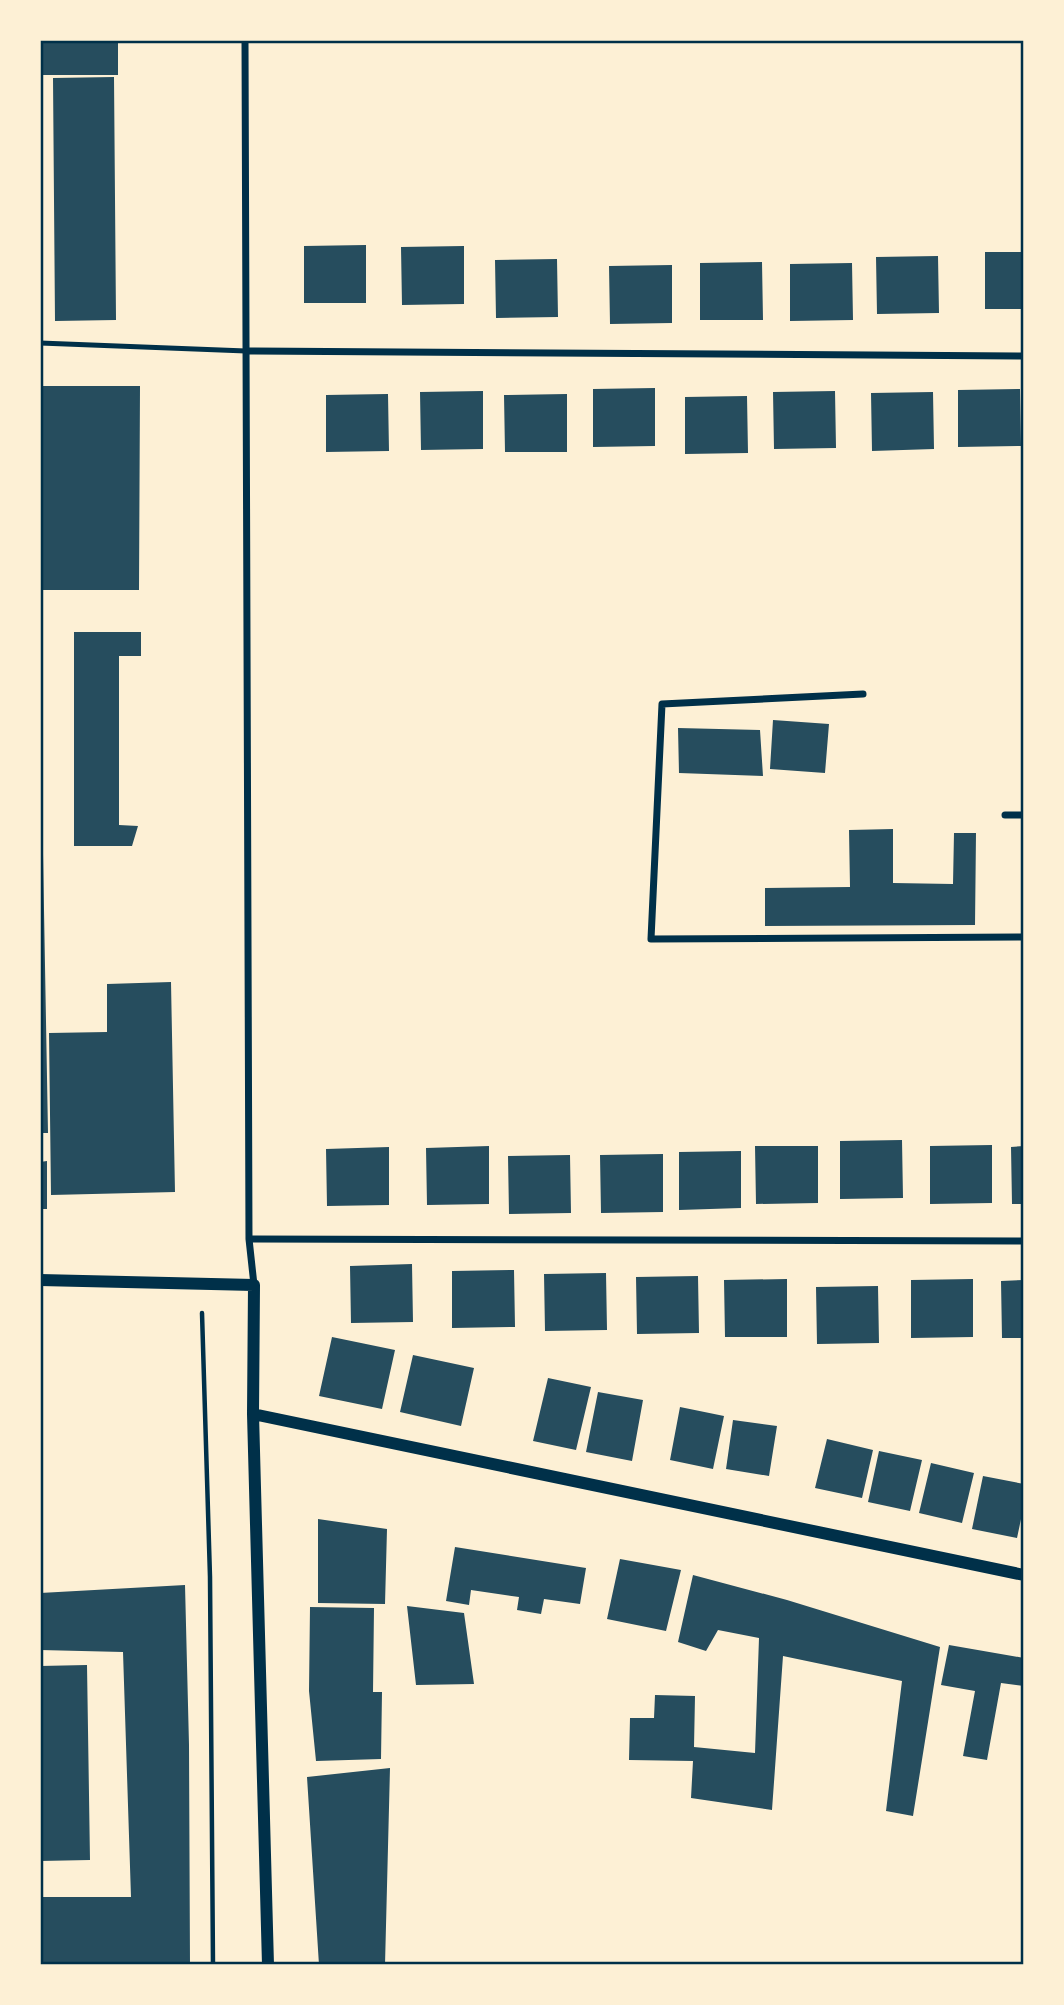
<svg xmlns="http://www.w3.org/2000/svg" width="1064" height="2005" viewBox="0 0 1064 2005" font-family="'PT Sans Narrow',sans-serif">
<style>
.building{fill:#264d5e}
.lines{fill:none;stroke-linecap:round;stroke-linejoin:round}
.path{stroke:#003049;stroke-width:4.5}
.service{stroke:#003049;stroke-width:5}
.minor{stroke:#003049;stroke-width:7}
.tertiary{stroke:#003049;stroke-width:12}
.neatline{fill:none;stroke:#003049;stroke-width:2.5}
</style>
<rect width="100%" height="100%" fill="#fdf0d5"/>
<path class="building" d="M40,40h78v35h-78z
M114,77l2,243 -61,1 -2,-243z
M366,245v58h-62v-57z
M464,246v58l-62,1 -1,-58z
M985,252h39v57h-39z
M938,256l1,57 -62,1 -1,-57z
M557,259l1,58 -62,1 -1,-58z
M762,262l1,58h-63v-57z
M852,263l1,57 -63,1v-57z
M672,265v58l-62,1 -1,-58z
M40,386h100l-1,204h-99z
M655,388v58l-62,1v-58z
M1020,389l1,57 -63,1v-57z
M483,391v58l-62,1 -1,-58z
M835,391l1,57 -62,1 -1,-57z
M933,392l1,57 -62,2 -1,-58z
M388,394l1,57 -63,1v-57z
M567,394v58h-62l-1,-57z
M747,396l1,57 -63,1v-57z
M74,632h67v24h-22v169l19,1 -6,20h-58z
M773,720l56,4 -4,49 -55,-4z
M678,728l82,2 3,46 -84,-3z
M893,829v54l60,1 1,-51h22l-1,92 -210,1v-38l85,-1 -1,-57z
M40,854h3l5,279h-8z
M171,982l4,210 -124,3 -2,-162 58,-1v-48z
M902,1140l1,58 -63,1v-58z
M992,1145v58l-62,1v-58z
M489,1146v58l-62,1 -1,-57z
M755,1146h63v57l-62,1z
M1024,1146v58h-12l-1,-57z
M389,1147v58l-62,1 -1,-57z
M741,1151v57l-62,2v-58z
M663,1154v58l-62,1 -1,-58z
M570,1155l1,58 -62,1 -1,-58z
M47,1161v48h-7v-47z
M412,1264l1,58 -62,1 -1,-57z
M514,1270l1,57 -63,1v-57z
M606,1273l1,57 -62,1 -1,-57z
M698,1276l1,57 -62,1 -1,-57z
M787,1279v58h-62l-1,-57z
M973,1279v58l-62,1v-58z
M1024,1280v58h-22l-1,-57z
M878,1286l1,57 -62,1 -1,-57z
M332,1337l63,13 -13,59 -63,-13z
M413,1355l61,13 -13,58 -61,-14z
M548,1378l43,9 -15,63 -43,-9z
M598,1392l45,8 -11,61 -46,-9z
M680,1407l44,9 -11,53 -43,-9z
M733,1420l44,6 -8,50 -43,-7z
M827,1439l46,11 -11,48 -47,-10z
M879,1451l43,9 -12,51 -42,-9z
M931,1463l43,10 -12,50 -43,-10z
M983,1476l41,8v21l-7,33 -45,-9z
M318,1519l69,10 -2,75 -67,-1z
M455,1547l131,21 -6,36 -36,-5 -3,15 -24,-4 2,-13 -48,-7 -2,15 -23,-4z
M620,1559l61,11 -15,61 -59,-12z
M693,1575l94,25 153,47 -27,169 -27,-5 16,-130 -119,-25 -11,154 -81,-12 2,-37 -64,-1 1,-42h24l1,-23 40,1 -1,51 61,6 4,-115 -41,-8 -12,21 -28,-9z
M185,1585l4,160 1,220h-150v-68h91l-8,-245 -83,-2v-57z
M407,1606l57,7 10,71 -58,1z
M310,1607l64,1 -1,84h9l-1,67 -65,2 -7,-70z
M949,1645l75,13v28l-23,-3 -14,77 -24,-4 12,-65 -34,-6z
M87,1665l3,195 -50,1v-195z
M390,1768l-5,197h-66l-12,-188z"/>
<g class="lines">
<path class="path" d="M202,1313l8,264 3,388"/>
<path class="service" d="M40,343l206,8"/>
<path class="minor" d="M245,40l4,1199 5,46
M246,351l778,5
M863,694l-201,10 -11,235 373,-2
M1005,815h19
M249,1239l775,2"/>
<path class="tertiary" d="M40,1280l214,5 -1,129 15,551
M253,1414l771,161"/>
</g>
<rect width="1064" height="2005" fill="none" stroke="#fdf0d5" stroke-width="84"/>
<rect x="42" y="42" width="980" height="1921" class="neatline"/>
</svg>
